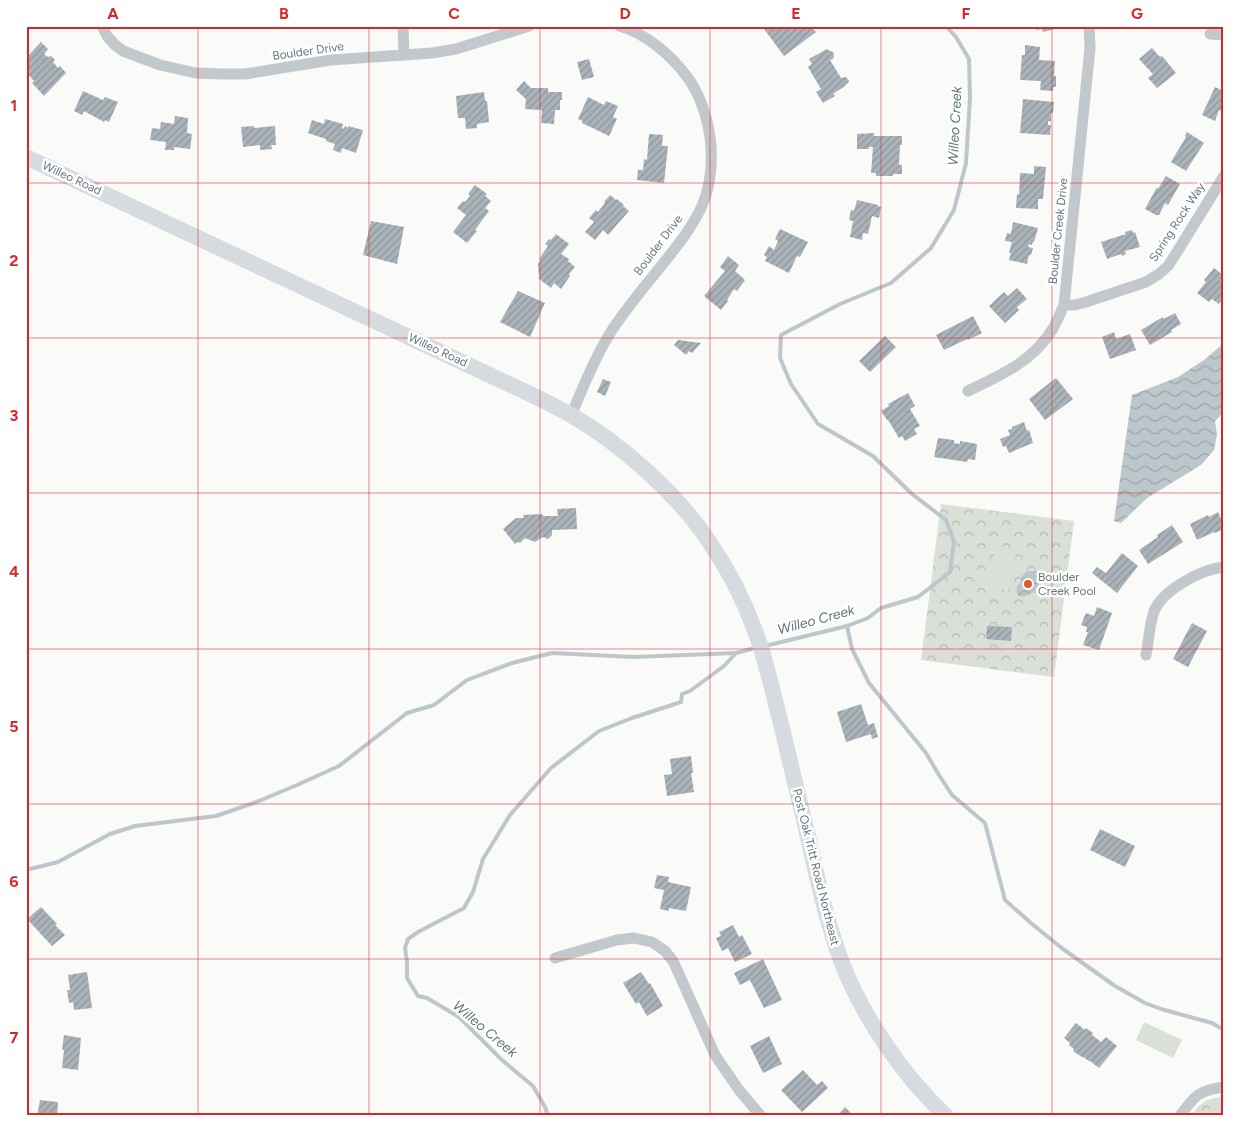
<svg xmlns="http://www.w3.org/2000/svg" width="1250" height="1142" viewBox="0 0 1250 1142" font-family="Figtree,sans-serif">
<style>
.park{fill:url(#park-crowns)}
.pitch{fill:#dadfd7}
.water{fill:url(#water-waves)}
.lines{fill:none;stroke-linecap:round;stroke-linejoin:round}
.stream{stroke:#bbc7cb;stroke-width:4}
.building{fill:url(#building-hatch)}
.street{stroke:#c3c8cc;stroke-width:11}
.secondary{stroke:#d6dbdf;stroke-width:16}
.grid{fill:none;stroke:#d62828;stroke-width:1;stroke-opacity:0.55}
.poi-dot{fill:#e4572e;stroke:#fff;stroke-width:2}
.labels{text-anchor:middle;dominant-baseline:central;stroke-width:5;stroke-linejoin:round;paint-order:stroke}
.street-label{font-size:12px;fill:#657683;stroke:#fff}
.poi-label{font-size:12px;fill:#657683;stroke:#fff;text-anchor:start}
.water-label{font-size:14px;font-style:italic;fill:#60757c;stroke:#fff}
.neatline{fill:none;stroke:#d62828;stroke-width:2}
.grid-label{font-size:16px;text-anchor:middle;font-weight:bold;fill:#d62828}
</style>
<defs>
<pattern id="park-crowns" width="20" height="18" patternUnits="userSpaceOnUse" patternTransform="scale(1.25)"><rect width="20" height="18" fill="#dadfd7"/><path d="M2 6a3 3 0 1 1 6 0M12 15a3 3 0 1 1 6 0" fill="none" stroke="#b4b9b4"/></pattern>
<pattern id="water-waves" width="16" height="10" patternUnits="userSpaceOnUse" patternTransform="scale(1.25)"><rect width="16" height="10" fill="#bbc7cb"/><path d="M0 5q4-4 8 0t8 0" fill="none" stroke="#9ca6aa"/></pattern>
<pattern id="building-hatch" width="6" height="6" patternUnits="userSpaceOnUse" patternTransform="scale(1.25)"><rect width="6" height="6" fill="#aab3b9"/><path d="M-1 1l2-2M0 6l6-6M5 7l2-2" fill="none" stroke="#8e969c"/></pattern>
</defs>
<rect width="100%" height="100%" fill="#fafaf8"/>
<path class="park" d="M941,504l133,17 -20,156 -133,-17z
M1224,1097v19h-33c10,-14 15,-18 33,-19z"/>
<path class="pitch" d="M996,545l21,5 -9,41 -21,-5z
M1144,1022l38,18 -9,18 -37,-18z
M1218,1104l6,5v7h-20l8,-11z"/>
<path class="water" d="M1224,343v69l-9,9 2,14 -3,15 -13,15 -54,33 -26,25 -7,-2 18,-126 46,-18 26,-17z
M1027,571h10c14,17 -25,39 -20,15l4,-4 1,-6z"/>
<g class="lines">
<path class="stream" d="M847,626l5,23 17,34 57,70 13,22 13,20 33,28 20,77 27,24 31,25 52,37 30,17 16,6 51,14 12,7
M765,646l82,-20 21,-8 13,-10 37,-11 32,-25 4,-30 -8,-22 -34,-26 -39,-38 -55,-32 -27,-40 -11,-26 1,-23 59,-31 51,-21 40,-35 23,-38 12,-47 4,-65 -1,-39 -13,-22 -10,-11
M26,870l32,-8 52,-28 25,-8 81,-10 43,-15 38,-16 42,-19 68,-53 27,-8 33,-25 45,-17 40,-10 82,4 102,-4
M548,1116l-3,-9 -12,-21 -31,-26 -43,-43 -32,-19 -9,-2 -11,-18v-16l-2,-14 3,-9 10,-7 46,-24 9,-16 10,-33 27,-44 41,-47 48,-37 33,-13 49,-16 1,-8 8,-3 34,-25 12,-13 19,-5"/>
</g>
<path class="building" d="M768,26h43l5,6 -32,24 -20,-27z
M1035,26h19l1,3 -12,3 -1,-3 -6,1z
M41,42l7,7 -4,5 4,3 3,-1 4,4 -2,2 5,6 2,-2 6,7 -22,23 -12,-13 2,-2 -7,-8h-1v-15z
M1025,45l15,2 -1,13 16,1 -1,15h2v11h-3v4l-13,-1 1,-9 -21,-1 2,-25h3z
M1152,48l8,9 2,-1 14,17 -19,15 -9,-10 5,-4 -14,-15z
M827,49l1,1 5,2 1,4 -1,3 -3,1 11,18 5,-1 3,4 -1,2 -3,2v1l-12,8 2,2 -12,7 -7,-11 5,-3 -13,-22 4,-3 -3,-5z
M589,59l5,18 -12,3 -5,-18z
M524,81l7,7h17v4h14v8h-2v10h-5l-1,14 -13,-1 1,-13 -17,-1 1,-10 -10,-9z
M1215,87l9,4v16l-2,4 -3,-1 -4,11 -13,-6z
M83,91l20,9 2,-3 13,5 -9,20 -4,-2 -1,2 -20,-11 -2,4 -8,-4z
M484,92l1,9h2l2,21 -12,2v4l-11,1 -1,-11h-7l-2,-22z
M588,97l16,8 2,-4 12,5 -5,11 4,2 -8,17 -27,-13 1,-2 -5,-2z
M1023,99l31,3 -1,11h-2v8h-3v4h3l-1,10 -30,-2z
M175,116l13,2 -1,15 5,1 -2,15 -16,-2v3h-9l1,-8 -16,-2 2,-12 8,1 1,-7 13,2z
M325,119l18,5 -1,4 2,1 1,-3 3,2v-2l15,4 -7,23 -14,-5 -1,5 -8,-3 2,-6 -9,-3v-2l-18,-6 4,-13 12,4z
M254,126v2l21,-2 1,19h-5l1,4 -12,1v-5l-17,2 -2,-20z
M1187,132l17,11 -18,28 -15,-9 15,-25 -1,-1z
M874,133v3h28v9h-2l-1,20h3v9h-9v2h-17v-3h-5l2,-26h-4v2h-12v-15z
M649,134l14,1 -1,11h6l-4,37 -27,-3 1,-10h5l1,-11 3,1z
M1034,166l12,1 -3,32h-5v10l-22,-1 1,-14 2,1 1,-22 14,1z
M1166,176l14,8 -12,21 -3,-2 -6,12h-3l-11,-6 12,-22 1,2z
M475,185l12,9 -2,2 6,5 -6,7 4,3 -14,19 2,1 -10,12 -14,-11 13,-17 -9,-7 6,-7 2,1 5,-6 -2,-2z
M610,195l6,5 1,-1 7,6 -1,1 6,5 -21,24 -5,-5 -8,10 -10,-8 9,-10 -5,-4 7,-8 2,2 7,-9 -1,-1z
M857,200l21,5v1l3,1 -2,11 -7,-2 -4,18 -5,-1 -1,7 -12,-3 3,-16 -4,-1 2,-10 3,1z
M371,221l33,6 -7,37 -34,-9z
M1013,222l25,6 -4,14 -1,-1 -1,4 -3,-1 -1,3 5,1 -2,7h-2l-2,9 -18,-4 2,-7h-2l3,-11 -7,-1 2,-8 4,1z
M780,229l28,13 -8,15 -3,-1 -8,17 -24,-12 2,-4 -3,-2 5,-9 5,4 4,-9 -3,-2z
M1132,230l1,3 2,-1 5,15 -15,4 1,3 -4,2 -1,-2 -14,5 -6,-17 25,-8 -1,-2z
M556,234l13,10 -8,10 8,5 -1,2 7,6 -6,7 1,2 -9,13 -7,-6 -3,5 -13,-10 2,-1 -1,-1 -1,-12 3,-4 -2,-1 9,-13 -3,-2 4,-5 2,1z
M728,256l11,9 -4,6 10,9 -8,11 -3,-2 -7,11 1,1 -7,9 -17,-14 21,-25 -5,-4z
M1214,268l10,8 -4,4 4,3v14l-5,7 -7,-5 -3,3 -12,-9 9,-11 -2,-2z
M1017,288l10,11 -10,8 2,3 -14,13 -16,-17 15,-14 4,4z
M518,291l27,12 -15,34 -30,-15z
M1175,313l6,11 -10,6 1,2 -22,13 -9,-15 22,-13 1,2z
M973,316l9,17 -14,7 -1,-1 -23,11 -8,-15z
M1114,332l2,7 14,-5 6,16 -26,9 -8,-22z
M885,336l11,11 -26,25 -11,-11z
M678,340l23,3 -9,10 -3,-2 -3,4 -12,-10z
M1056,378l17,21 -28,21 -16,-21z
M603,379l8,3 -6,14 -8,-4z
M908,393l7,13 -5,3 10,17 -6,3 3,5 -12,7 -3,-5 -3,2 -11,-18h-1l-6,-9 8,-5 -1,-2z
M1024,422l3,9 2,-1 4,13 -24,10 -3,-7 -3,1 -3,-8 10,-4 -2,-5 4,-1v-2z
M938,438l16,2v3l6,1v-3l17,3 -2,16 -7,-1 -1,3 -33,-5z
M576,508l1,21 -25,1v5l-4,4 -5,-2 -8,5 -10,-4 -5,5 -3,-1 -2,2 -12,-15 13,-11h8l-1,-3 19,-1 1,2h15l-1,-7z
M1218,512l6,13v4l-9,4 -1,-1 -17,8 -7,-16 18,-9 1,2z
M1172,525l11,17 -35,22 -9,-14 19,-13 -1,-2z
M1122,553l16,13 -21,27 -25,-20 5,-6 9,6z
M1097,607l15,6 -13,37 -16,-5 5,-13h-2l1,-5 -6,-2 5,-12 8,3z
M1192,623l15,8 -19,36 -15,-8z
M987,626l25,1 -1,14 -25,-2z
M861,704l7,21 6,-2 4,14 -6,2 -1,-5 -25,8 -9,-30z
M691,756l2,17h-2l3,19 -27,4 -3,-21 8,-1 -2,-15z
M1100,829l35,17 -10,21 -35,-17z
M657,875l12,2 -1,5 23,5 -5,24 -17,-3v3l-9,-2 4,-19 -10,-2z
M41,907l16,17 -2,1 10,10 -13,11 -25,-27z
M733,925l6,12 3,-2 10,19 -17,8 -7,-14 -6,3 -6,-13 5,-2 -2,-4z
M763,959l19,41 -18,8 -14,-28 -10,5 -6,-12z
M87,972l5,36 -18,2 -1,-8 -4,1 -2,-13h3l-2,-15z
M641,972l8,12 1,-1 13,23 -16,10 -8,-14 -3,2 -13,-21z
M1076,1023l9,7 1,-2 7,5 -1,2 9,7 5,-5 11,9 -18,22 -9,-7h-1l-6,-4h-1l-9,-6 1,-2 -5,-4 1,-2 -6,-5z
M64,1035l17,3 -3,32 -16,-2 2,-18h-2z
M769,1036l13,28 -19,9 -13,-27z
M803,1070l14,15 5,-4 6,7 -26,24 -21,-22z
M40,1100l18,2 -1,14h-20z
M845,1107l9,9h-17z"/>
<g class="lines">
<path class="street" d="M102,26l5,10 8,9 8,6 37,14 36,8 25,1h24l86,-14 101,-7 24,-4 73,-23
M403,26l1,29
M1210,34l14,1
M1064,305h11l11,-3 60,-20 13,-8 9,-8 9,-14 47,-76
M968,391c33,-16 64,-29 84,-61 5,-8 8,-16 12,-25l26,-257 -1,-22
M571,415c13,-29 25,-61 43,-88 14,-20 29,-39 44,-57 16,-20 32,-39 43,-62 10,-21 12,-48 9,-71 -3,-20 -10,-42 -22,-59 -16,-22 -42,-45 -69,-52
M1146,655c3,-14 3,-32 9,-46 10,-20 47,-40 69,-42
M555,958l62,-18 17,-2 18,4 13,9 8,10 6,13 36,81 24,35 22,26
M1180,1116c14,-20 19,-26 44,-29"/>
<path class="secondary" d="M26,157l506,238c13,6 26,13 39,20 50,29 107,79 139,128 22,32 39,68 51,105 8,26 14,53 21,80 9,37 18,75 27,113 9,41 18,82 33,122 21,54 61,113 104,153"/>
</g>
<path class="grid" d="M198,26v1090M369,26v1090M540,26v1090M710,26v1090M881,26v1090M1052,26v1090M26,183h1198M26,338h1198M26,493h1198M26,649h1198M26,804h1198M26,959h1198"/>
<circle class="poi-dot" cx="1028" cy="584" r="5"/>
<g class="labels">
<g class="street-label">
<text transform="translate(308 51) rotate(-8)">Boulder Drive</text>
<text transform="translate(72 178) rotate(25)">Willeo Road</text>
<text transform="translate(1177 222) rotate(-57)">Spring Rock Way</text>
<text transform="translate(1058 231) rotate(-84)">Boulder Creek Drive</text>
<text transform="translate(658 245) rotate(-53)">Boulder Drive</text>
<text transform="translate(438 350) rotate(25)">Willeo Road</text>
<text transform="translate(816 867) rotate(76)">Post Oak Tritt Road Northeast</text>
</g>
<g class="poi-label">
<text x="1038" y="577">Boulder<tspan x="1038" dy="14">Creek Pool</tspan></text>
</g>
<g class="water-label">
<text transform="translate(955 126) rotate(-87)">Willeo Creek</text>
<text transform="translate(816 620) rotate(-15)">Willeo Creek</text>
<text transform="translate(485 1029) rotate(40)">Willeo Creek</text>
</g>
</g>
<rect width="1250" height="1142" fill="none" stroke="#ffffff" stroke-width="55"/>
<rect x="28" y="28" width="1194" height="1086" class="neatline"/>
<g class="grid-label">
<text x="113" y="19">A</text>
<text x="284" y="19">B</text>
<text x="454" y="19">C</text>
<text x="625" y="19">D</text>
<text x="796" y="19">E</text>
<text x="966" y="19">F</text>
<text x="1137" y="19">G</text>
<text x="14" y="111">1</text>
<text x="14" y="266">2</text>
<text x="14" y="421">3</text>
<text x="14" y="577">4</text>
<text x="14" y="732">5</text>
<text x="14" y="887">6</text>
<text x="14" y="1043">7</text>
</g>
</svg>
